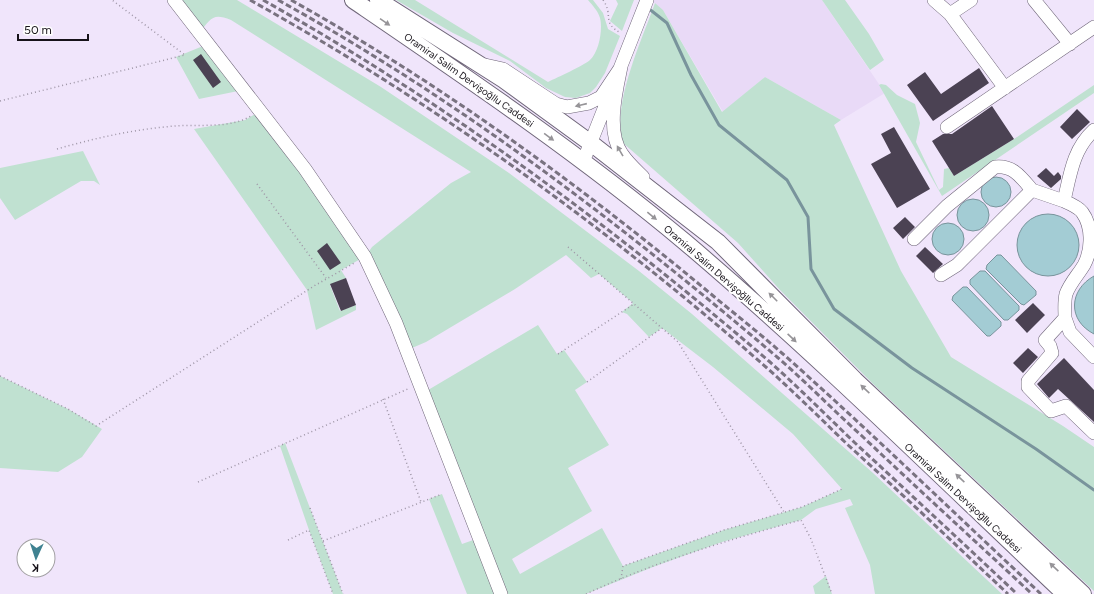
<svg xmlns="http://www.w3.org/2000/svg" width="1094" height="594" viewBox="0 0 1094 594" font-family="Figtree,sans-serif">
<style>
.built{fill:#e9daf7}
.green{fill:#c0e1d1}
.water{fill:#a3ccd4;stroke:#79949c}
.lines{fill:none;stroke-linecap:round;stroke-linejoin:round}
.stream{stroke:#79949c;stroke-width:3}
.building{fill:#4b4253}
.minor-casing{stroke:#6f6679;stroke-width:14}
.major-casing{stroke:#6f6679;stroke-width:18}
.path{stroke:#9e95a6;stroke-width:1.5;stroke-dasharray:1 3;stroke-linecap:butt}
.minor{stroke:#fff;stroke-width:13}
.major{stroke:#fff;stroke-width:16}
.rail{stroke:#797280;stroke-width:3;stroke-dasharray:6 3;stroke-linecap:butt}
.oneway{fill:#969498}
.labels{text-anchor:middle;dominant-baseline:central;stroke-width:4;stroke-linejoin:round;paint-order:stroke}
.street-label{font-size:10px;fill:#161219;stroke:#fff}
</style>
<rect width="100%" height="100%" fill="#f0e5fb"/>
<path class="built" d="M651,0h171l63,93 -44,27 -76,-43 -42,35 -60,-102z"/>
<path class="green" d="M174,0h63l144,87 128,86 130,98 53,43 181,159 129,121h-127l-5,-29 -25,-57 8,-3 -3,-6 -34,10 -15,11 -79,22 -69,25 -67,27h-119l-38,-95 13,-5 20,50 17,-6 -56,-145 115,-68 19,29 7,-4 23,32 -12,8 34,55 -41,23 24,43 -80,48 8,15 82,-46 21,38 101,-36 78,-23 40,-18 -49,-55 -80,-67 -51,-39 -13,9 -22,-23 -5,-2 11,-9 -34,-29 -8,4 -25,-23 -51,34 -89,53 -14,6 -48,-91 -23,13 5,8 -16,7 10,26 16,-6v5l-40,20 -9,-40 -113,-161 51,-9 15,-9 105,146 7,-10 79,-64 20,-11 -240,-152c-19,-8 -20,-1 -32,13z
M396,0h19l133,82c10,-5 35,-16 42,-22 9,-8 13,-31 10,-42 -2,-7 -7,-12 -12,-18h5l10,13 5,16 12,7 -15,37 -9,14 -6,6 -14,5 -11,-1 -19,-9 -36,-27 -57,-28z
M616,0h18l-12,31 -12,-10 8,-17z
M822,0h23l24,34 15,26 -14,10z
M655,3l8,7 59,102 43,-35 76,43 -7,5 67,146 50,86 112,69 31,21v144l-222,-208 -92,-93 -42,-47 -115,-100c-12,-38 19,-103 32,-140z
M208,44l35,46 -44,9 -23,-42z
M881,84l5,1 11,10 18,9 5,19 -4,19 23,48 4,-3 1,-18 5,-1 5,8 60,-37 80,-54v8l-152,103 -63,-111z
M83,151l17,34 -6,-4h-13l-66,39 -15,-22v-30z
M0,376l68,33 34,20 -20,28 -24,15 -58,-4z
M285,443l58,151h-10l-24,-64 -29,-84z
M826,576l6,18h-17l-2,-8z"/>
<path class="water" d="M981 192a15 15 0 1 1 30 0a15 15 0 1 1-30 0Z
M957 215a16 16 0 1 1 32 0a16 16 0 1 1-32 0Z
M1017 245a31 31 0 1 1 62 0a31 31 0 1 1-62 0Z
M932 239a16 16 0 1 1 32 0a16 16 0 1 1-32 0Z
M997,255h4l35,36v4l-12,10 -3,-1 -35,-35 1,-4z
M980,271h5l34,35v4l-11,10h-4l-34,-36v-4z
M1094,276v58c-27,-14 -25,-44 0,-58z
M963,287h4l34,35v4l-11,10h-3l-35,-36 1,-4z"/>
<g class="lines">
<path class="stream" d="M648,8l19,15 24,52 28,50 68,55 21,37 3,52 23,40 78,59 124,81 58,41"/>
</g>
<path class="building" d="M201,54l20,28 -8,6 -20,-28z
M979,68l10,15 -56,38 -26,-36 18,-13 16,22z
M992,106l22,33 -60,37 -22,-35 11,-7h9z
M1077,109l13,13 -18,17 -12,-12z
M894,127l36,62 -33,19 -26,-44 20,-11 -10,-19z
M1046,168l8,8 4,-4 3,4v3l-10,9 -14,-12z
M905,217l10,10 -12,12 -10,-11z
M327,243l14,20 -11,7 -13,-19z
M925,247l18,17 -10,9 -17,-17z
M346,278l10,27 -15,6 -11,-27z
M1033,303l12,12 -18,18 -12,-13z
M1028,348l10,9 -15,16 -10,-10z
M1064,358l30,32v32l-36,-33 -9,9 -12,-14z"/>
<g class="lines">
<g class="minor-casing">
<path id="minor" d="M174,0l131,169 60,88 31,66 105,271
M934,0l16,14 55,74
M1034,0l36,44
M950,14l21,-14
M485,65l18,4 53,35 11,3 22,-4 12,-6 20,-30c-5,24 -15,65 1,87 6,9 14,16 21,23
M947,127l147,-100
M1094,130c-21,19 -24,45 -30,71 7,3 14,6 18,11 11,15 10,38 2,53 -6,10 -14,18 -18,29 -2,8 -1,16 -1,24l-20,22 5,6 2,7 -24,28v6l23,24 15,-5 28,27
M583,162l64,-162
M914,239l33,-33 48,-39c18,-2 26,10 37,23
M941,275l16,-10 75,-75 32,11
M1065,318l5,14 24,25"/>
</g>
<g class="major-casing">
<path id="major" d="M353,0c113,77 227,154 332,242 131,111 255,234 380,352
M378,0l126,80 92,67 122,95 137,138 228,214"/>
</g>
<path class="path" d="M603,0c11,15 -2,23 18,33
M0,101l185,-46 -73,-55
M57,149c38,-11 79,-20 118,-23 25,-2 54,3 76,-10
M257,184l69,94
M568,247l110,95 106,170
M558,354l76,-50
M0,376l68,33 28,17 218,-140 42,-24
M587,382l75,-54
M383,399l38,103
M198,482l212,-94
M310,508l33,86
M288,540l21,-10 24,64
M323,541l119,-47
M621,579l2,-13 101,-36 78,-23 40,-18
M586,594c68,-32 142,-54 215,-74l10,19 21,55"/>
<use href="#minor" class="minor"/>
<use href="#major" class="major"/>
<path class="rail" d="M250,0c185,103 358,228 517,368 28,25 54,51 81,77 54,49 107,99 160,149
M263,0c182,102 349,226 507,362 29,26 56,53 84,80 55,51 109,101 163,152
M278,0c180,99 343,224 499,357 29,25 56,53 85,79 56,53 113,105 170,158
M291,0c147,82 285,182 414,289 26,22 53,43 78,65 88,78 172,160 258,240"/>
</g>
<defs><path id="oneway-solid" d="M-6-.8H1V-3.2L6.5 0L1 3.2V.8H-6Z"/></defs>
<g class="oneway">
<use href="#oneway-solid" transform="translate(385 22) rotate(34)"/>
<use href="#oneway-solid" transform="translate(581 105) rotate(167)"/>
<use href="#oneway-solid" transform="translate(549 137) rotate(36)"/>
<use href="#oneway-solid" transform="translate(620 151) rotate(-120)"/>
<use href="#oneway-solid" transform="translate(652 216) rotate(39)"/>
<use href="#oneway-solid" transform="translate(773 297) rotate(-135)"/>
<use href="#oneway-solid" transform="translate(792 338) rotate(43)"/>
<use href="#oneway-solid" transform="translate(865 389) rotate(-137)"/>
<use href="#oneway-solid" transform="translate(960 478) rotate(-137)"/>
<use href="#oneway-solid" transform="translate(1054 567) rotate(-137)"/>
</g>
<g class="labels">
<g class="street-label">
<text transform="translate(469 80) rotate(35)">Oramiral Salim Dervişoğllu Caddesi</text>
<text transform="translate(724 278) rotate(41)">Oramiral Salim Dervişoğllu Caddesi</text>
<text transform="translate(963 498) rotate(43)">Oramiral Salim Dervişoğllu Caddesi</text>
</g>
</g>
<g transform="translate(36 558) rotate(183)"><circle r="19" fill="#ffffff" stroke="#a2a0a3"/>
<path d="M0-3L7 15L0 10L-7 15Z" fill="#3f8291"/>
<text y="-6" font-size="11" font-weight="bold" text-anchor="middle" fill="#161219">K</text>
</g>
<path d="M18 34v6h70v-6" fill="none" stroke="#161219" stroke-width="2"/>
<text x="24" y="34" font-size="12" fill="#161219" stroke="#ffffff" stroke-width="3" paint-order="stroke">50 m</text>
</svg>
